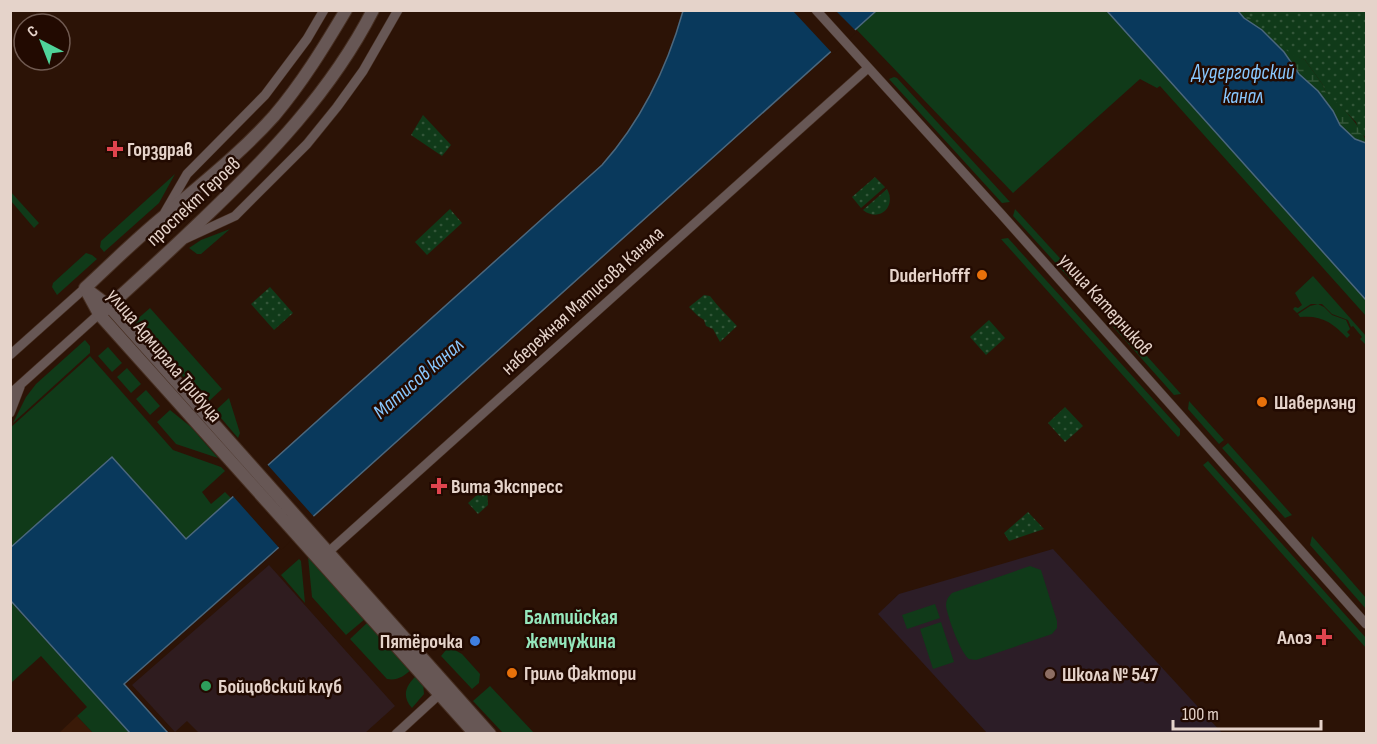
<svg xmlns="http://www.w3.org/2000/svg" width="1377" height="744" viewBox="0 0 1377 744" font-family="'Sofia Sans Condensed',sans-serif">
<defs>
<pattern id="wetland-marsh" width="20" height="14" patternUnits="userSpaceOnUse" patternTransform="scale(1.5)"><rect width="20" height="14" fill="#103a19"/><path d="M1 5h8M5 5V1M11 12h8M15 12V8" fill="none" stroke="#335639"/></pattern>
<pattern id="park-dots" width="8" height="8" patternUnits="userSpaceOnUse" patternTransform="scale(1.5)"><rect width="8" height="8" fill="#103a19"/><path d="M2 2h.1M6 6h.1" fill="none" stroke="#335639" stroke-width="1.8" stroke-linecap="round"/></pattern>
</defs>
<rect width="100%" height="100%" fill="#2c1306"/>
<!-- commercial -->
<path fill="#2f1c1f" d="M269,565l126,141 -30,27h-166l-12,-12 -12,11 -43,-47z"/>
<!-- built -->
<path fill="#3a1a08" d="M77,716l16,17 -35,1z"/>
<!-- education -->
<path fill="#2c1d27" d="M1053,549l169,184h-235l-109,-119 21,-20z"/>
<!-- grass -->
<path fill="#103a19" d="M876,11h231l259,289v16l-206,-230 -3,2 -17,-9 -127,114 -157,-164z
M894,77l3,1 113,124 -8,1 -113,-124z
M175,174l-16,29 -55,49 -4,-5 1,-6z
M10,191l29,32 -5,5 -23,-27z
M1015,209l63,69 -7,2 -58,-64z
M230,229l-29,25h-4l-8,-6 12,-8z
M1008,238l172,191v6l-2,2 -177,-198z
M86,253l6,2 5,4 -40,36 -5,-8 1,-4z
M1313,276l53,60v9l-6,-6 2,-2 -9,-11 -2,1 -3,-7 -16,-6 -10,-10h-11l-14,9 -4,-4 2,-2 3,1 4,-3 -7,-12z
M1318,304l6,3 8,8 14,5 4,9 -3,3 3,3 -3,3c-14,-15 -25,-23 -47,-21l-2,-3 12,-8z
M150,308l72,81 -15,14 -73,-81z
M1111,316l70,78 -7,1 -65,-73z
M85,340l5,6v7l-77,70 13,-26 10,-13z
M108,347l14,16 -10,9 -14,-16z
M90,356l83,94 48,17 4,4 -23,21 9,12 14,-12 7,7 -46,41 -74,-83 -101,91 -1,-120z
M127,368l14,16 -10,9 -14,-16z
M146,390l14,16 -10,9 -14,-16z
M229,398l11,35 -2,5 -23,-27z
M1189,401l35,39 -5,4 -31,-35z
M170,410l21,17 27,31 -42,-14 -19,-22z
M1228,443l64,72 -7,3 -63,-70z
M1208,461l158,177v10l-163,-183z
M1312,536l54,62v11l-56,-64z
M308,557l57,62 -19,16 -34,-38z
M299,559l2,2 4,42 -24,-28z
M1030,566l11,4 16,51v7l-5,6 -76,26 -7,-1c-9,-7 -21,-41 -23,-53 0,-6 2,-9 6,-13z
M10,601l120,132h-37l-16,-17 10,-9 -46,-51 -30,27z
M935,604l5,14 -33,11 -5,-14z
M368,622l43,48c-7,6 -14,11 -24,9l-37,-40z
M941,622l13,40 -21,7 -13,-40z
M453,649l9,5 18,20 -1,9 -7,6 -31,-33 5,-6z
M417,675l6,8 1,11 -12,14c-11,-12 -6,-23 5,-33z
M490,686l44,47h-31l-30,-32z"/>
<!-- wetland -->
<path fill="url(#wetland-marsh)" d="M1238,11h5l32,30 18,13 12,6 18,25 2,6c11,9 41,40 41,52l-11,-4 -15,-14 -7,-14 -11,-15 -23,-22 -15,-22 -22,-22 -18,-12z"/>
<!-- park -->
<path fill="url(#park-dots)" d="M1243,11h123v126l-6,-4 -4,-11 -31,-31 -2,-6 -18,-25 -12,-5 -18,-13z
M423,115l28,30 -9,11 -31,-21z
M875,177l10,10 -24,21 -9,-11z
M887,189c10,18 -8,34 -24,21z
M450,209l12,14 -35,32 -12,-13z
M270,287l23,26 -19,17 -23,-26z
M704,295l6,1c8,11 18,20 27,30l-17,16 -7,-13 -7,-3 -2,-6 -6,-4 -9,-9z
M989,320l16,18 -19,17 -16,-18z
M1065,407l18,19 -18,16 -17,-19z
M487,486l1,19 -10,9 -10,-11z
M1028,512l16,17 -35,12 -5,-8z"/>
<!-- water -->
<path fill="#09395c" stroke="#4b677d" stroke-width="1.5" d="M683,11h193l-598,537 -154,136 44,49h-38l-119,-132 -1,-53 102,-91 74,82 416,-374c40,-45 65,-97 81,-154z
M1107,11h131l6,7 18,12 22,22 15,22 19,17 15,20 7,14 15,14 11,4v157z"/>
<!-- pier -->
<path fill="#2c1306" d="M793,11h43l21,21 -24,22z
M266,463l49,55 -34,32 -49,-55z"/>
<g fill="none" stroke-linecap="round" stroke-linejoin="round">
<defs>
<path id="minor" d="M816,10l186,205 364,409
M165,212l22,-38 78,-79 42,-56 17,-29
M185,239l50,-23 72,-72 30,-37 26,-36 35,-61
M10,355l75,-67
M10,394l89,-80
M10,413l10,-26
M325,555l543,-487
M396,734l48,-44"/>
<path id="tertiary" d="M85,288l24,18 381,428
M85,288c26,-24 51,-49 78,-71 38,-33 77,-63 111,-101 28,-33 50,-69 72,-106
M87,292l12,22 376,420
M105,310c33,-30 66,-60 98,-91 65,-62 128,-127 170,-209"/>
</defs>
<!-- minor casing -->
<use href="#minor" stroke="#462e21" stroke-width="10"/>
<!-- tertiary casing -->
<use href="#tertiary" stroke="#462e21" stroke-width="14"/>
<!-- minor -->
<use href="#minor" stroke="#675755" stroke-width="9"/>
<!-- tertiary -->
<use href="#tertiary" stroke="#675755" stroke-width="12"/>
</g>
<!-- markers -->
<g fill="#e0444e" stroke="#220a01" stroke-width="2">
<path d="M112 140h6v6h6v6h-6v6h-6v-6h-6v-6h6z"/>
<path d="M436 477h6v6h6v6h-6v6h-6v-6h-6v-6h6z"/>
<path d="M1321 628h6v6h6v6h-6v6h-6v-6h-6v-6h6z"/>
</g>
<g fill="#e8710a" stroke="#220a01" stroke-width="2">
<circle cx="982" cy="275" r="6"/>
<circle cx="1262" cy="402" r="6"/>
<circle cx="512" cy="673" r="6"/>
</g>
<circle fill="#3f7fe0" stroke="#220a01" stroke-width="2" cx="475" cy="641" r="6"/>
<circle fill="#8d6e63" stroke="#220a01" stroke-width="2" cx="1050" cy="674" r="6"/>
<circle fill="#2e9e5b" stroke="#220a01" stroke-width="2" cx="206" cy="686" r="6"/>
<g text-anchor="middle" stroke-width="5" stroke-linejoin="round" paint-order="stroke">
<!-- poi labels -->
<g font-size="20" font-weight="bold" fill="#e5d3ca" stroke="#220a01" text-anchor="start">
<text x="127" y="156">Горздрав</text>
<text x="970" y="282" text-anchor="end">DuderHofff</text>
<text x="1274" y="409">Шаверлэнд</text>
<text x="451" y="493">Вита Экспресс</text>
<text x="1312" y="644" text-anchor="end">Алоэ</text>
<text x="463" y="648" text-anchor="end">Пятёрочка</text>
<text x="524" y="680">Гриль Фактори</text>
<text x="1062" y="681">Школа № 547</text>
<text x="218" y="693">Бойцовский клуб</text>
</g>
<!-- street labels -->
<g font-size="20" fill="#e5d3ca" stroke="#220a01">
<text transform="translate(193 201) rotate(-43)" y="7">проспект Героев</text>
<text transform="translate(582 300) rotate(-42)" y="7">набережная Матисова Канала</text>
<text transform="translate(1106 304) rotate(48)" y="7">улица Катерников</text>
<text transform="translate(165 355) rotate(50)" y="7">улица Адмирала Трибуца</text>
</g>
<!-- water labels -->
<g font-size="21" font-style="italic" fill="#88c7fe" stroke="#220a01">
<text x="1243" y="79">Дудергофский<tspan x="1243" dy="24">канал</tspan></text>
<text transform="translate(418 378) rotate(-41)" y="7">Матисов канал</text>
</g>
<!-- neighbourhood labels -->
<g font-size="21" font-weight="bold" fill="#95e7bc" stroke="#220a01">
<text x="571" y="624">Балтийская<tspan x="571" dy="24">жемчужина</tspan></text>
</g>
</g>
<!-- border -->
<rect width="1377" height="744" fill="none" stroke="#e5d3ca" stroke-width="24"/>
<!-- north arrow -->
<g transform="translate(42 42) rotate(318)"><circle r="28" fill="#220a01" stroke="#705a51" stroke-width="1.5"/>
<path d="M0-4.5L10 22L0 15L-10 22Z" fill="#4fd399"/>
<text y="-9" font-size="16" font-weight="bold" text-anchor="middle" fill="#e5d3ca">С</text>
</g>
<!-- scale -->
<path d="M1173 720v9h148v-9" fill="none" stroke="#e5d3ca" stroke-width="3"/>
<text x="1182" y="720" font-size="18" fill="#e5d3ca" stroke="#220a01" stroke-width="4.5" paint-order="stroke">100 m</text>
</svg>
